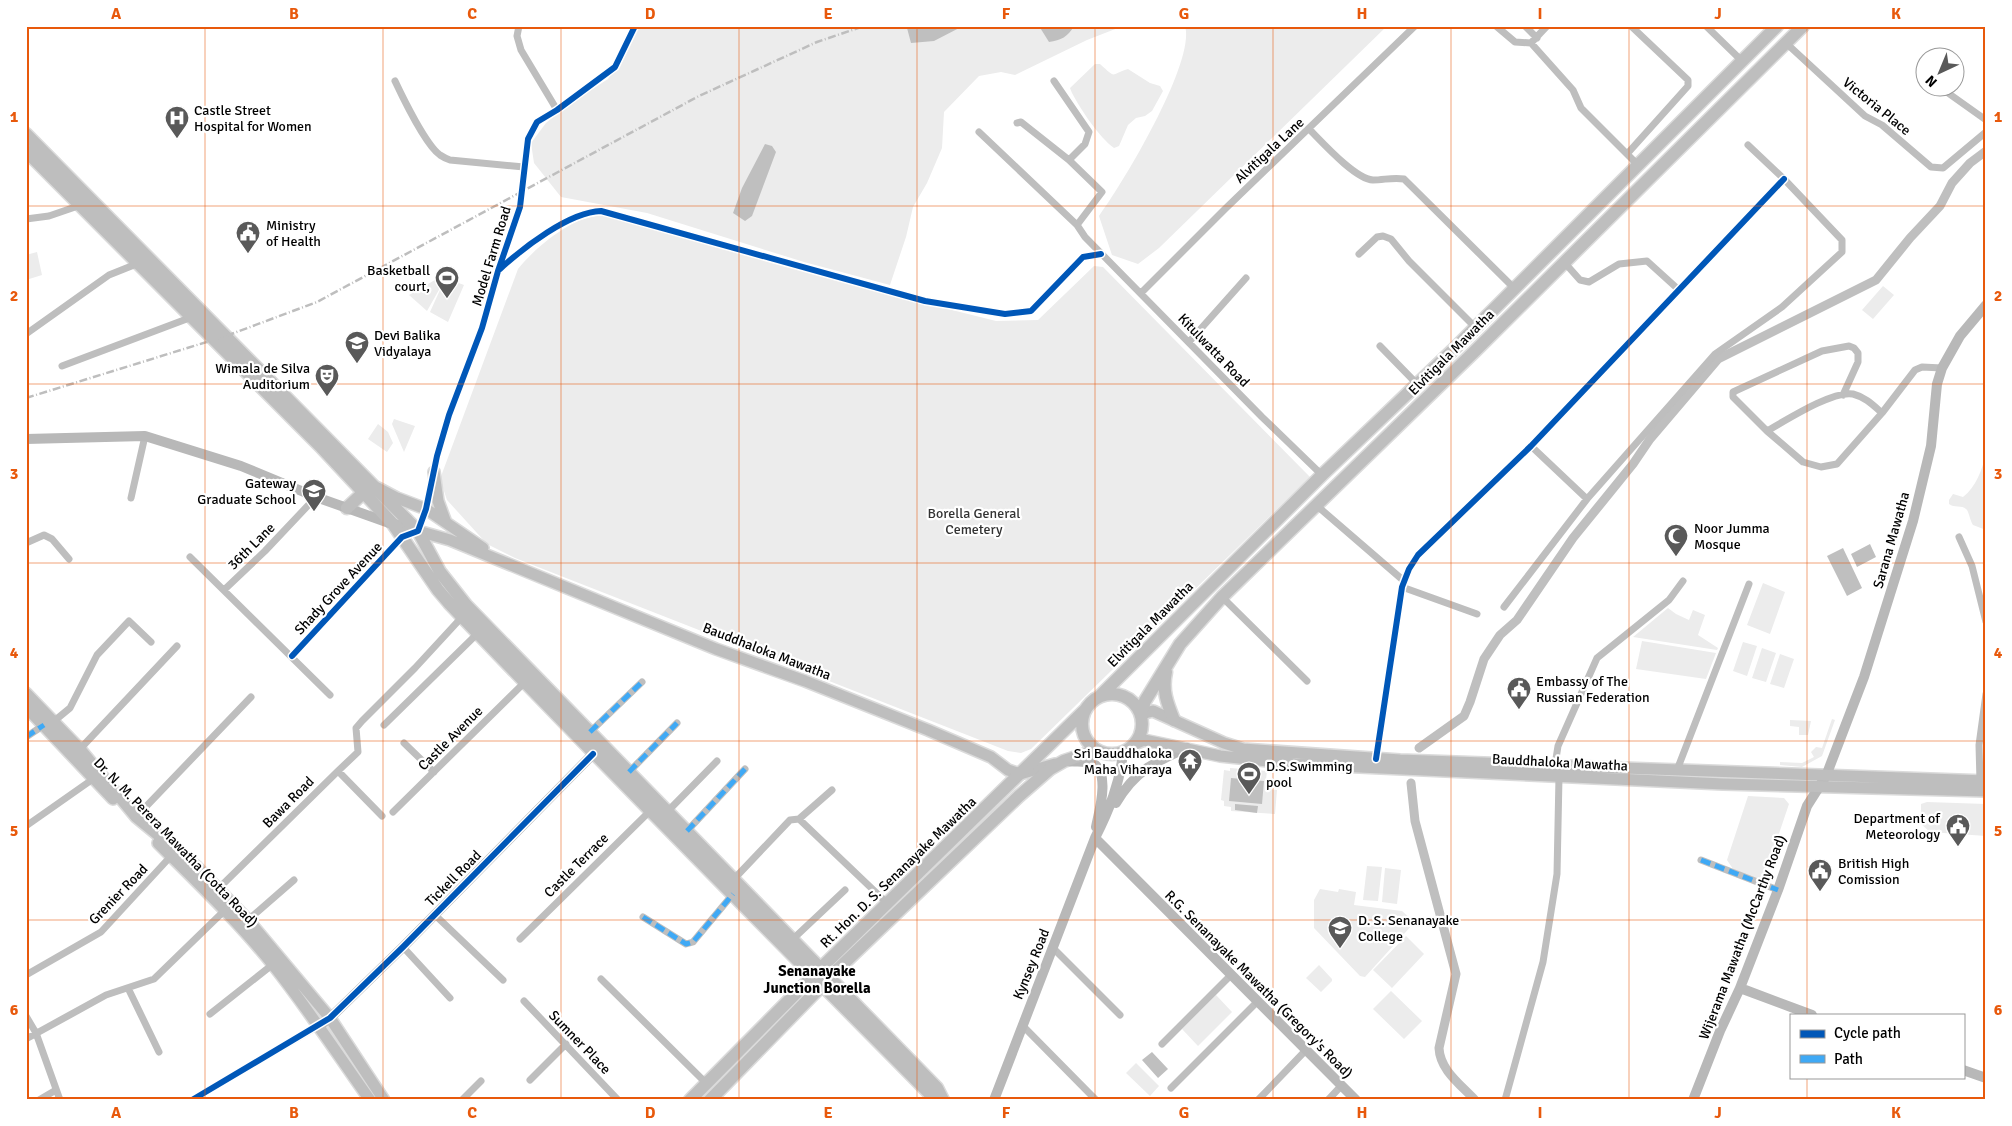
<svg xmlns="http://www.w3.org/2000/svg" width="2012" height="1126" viewBox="0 0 2012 1126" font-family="Signika,sans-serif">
<rect width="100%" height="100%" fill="#fff"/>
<!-- green -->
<path fill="#ececec" d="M635,26h488l-36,14 -72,35 -14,-3 -22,4 -35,36 -2,36 -15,35 -14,24 -7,30 -16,48 -86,-23 -157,-49 -86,-16 -27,-34 -3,-20 15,-20 19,-16 43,-28z
M1185,26h202l-228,222 -21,16 -26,-9 -13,-39c23,-31 97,-154 86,-190z
M1095,64h5c17,15 9,11 28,5l22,14 10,3 3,5 -11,20 -7,5 -9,2 -8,7 -9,21 -5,2c-15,-11 -33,-38 -42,-55l-2,-5z
M619,215l317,91 60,15 42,-1 56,-54 9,1 207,210 -279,272 -10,4 -13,-2 -493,-193 -28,-14 -40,-44 -7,-21 78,-210c14,-18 47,-46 70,-51 10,-3 21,-3 31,-3z
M37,252l5,23 -16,5v-25z
M447,273l-2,5 19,7 -16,37 -18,-10 14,-31 -17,30 -18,-16z
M1883,286l11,9 -21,24 -11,-9z
M394,419l21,7 -11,26 -12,-28z
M378,424l10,8 5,11 -6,9 -19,-13z
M1986,454v76l-13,-5c-3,-4 -4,-14 -7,-16 -4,-4 -12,-1 -17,-5v-4l4,-6 10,3c13,-10 19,-27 23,-43z
M1763,583l22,9 -15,42 -23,-9z
M1668,608l8,6 13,6 4,-10 12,5 -7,20 20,13 -1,2 -84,-13z
M1642,641l74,12 -10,26 -70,-10z
M1743,642l14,4 -10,30 -14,-5z
M1762,648l14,5 -10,29 -14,-4z
M1780,654l14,5 -10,29 -14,-4z
M1832,719l3,1 -13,36 -20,11 -22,-2v-3l22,1 12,-6 -3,-5 5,-5 6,1z
M1790,720l21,1 -3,14h-9v-8l-9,-1z
M1230,768l37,3 -2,18 12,1 -2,24 -44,-3v-4l-7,-1v-5l-3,-1 3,-30 6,1z
M1748,796l36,2 5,6 -26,77 -30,-12 -6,-9z
M1927,802l59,2v32l-56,-4 -9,-8v-20z
M1367,866l15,1 -4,34 -15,-1z
M1385,868l16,2 -4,34 -15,-2z
M1320,889l18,3 1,-3 17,3 -2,13 48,6 10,9 1,4 -48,53 -5,-1 -46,-48v-28z
M1406,936l18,18 -32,34 -19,-18z
M1319,965l13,14v2l-11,11 -15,-14z
M1391,991l31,30 -18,18 -31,-30z
M1216,995l16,17 -34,34 -16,-17z
M1136,1063l23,23 -9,10 -24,-23z"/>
<!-- water -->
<path fill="#bfbfbf" d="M910,26h53l-29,15 -23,2 -4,-15z
M1039,26h35c-6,11 -13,14 -25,16z
M765,144l7,2 4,6 -24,64 -7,5 -12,-8 9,-25z
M1870,544l6,13 -19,10 -6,-13z
M1843,548l19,40 -15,8 -20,-40z
M1231,778l33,3 -2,23 -33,-3z
M1235,804l23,2 -1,7 -22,-3z
M1152,1052l16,17 -10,9 -16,-18z"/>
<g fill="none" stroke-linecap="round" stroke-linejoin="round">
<!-- canal -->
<path stroke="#bfbfbf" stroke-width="9" d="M1419,748l45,-32 6,-14 14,-43 16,-24 17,-15 56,-82 60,-74 17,-25 68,-80 158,-79 34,-42 30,-32 12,-23 18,-20 16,-12
M1411,783l4,38 41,153 -17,74c1,22 21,36 36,52"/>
<defs>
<path id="primary" d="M434,472l4,29 7,19
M378,488l19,10 29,11 57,39
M393,524l57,16 266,109 89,32 123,49 63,27 17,13 12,4 35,-10
M26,693l54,56 56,68 61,50 51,53 82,98 54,82
M26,707l87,92
M1141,714l12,-3 71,32 19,6 157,11 586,21
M1135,744l9,-4 76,16 75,8 428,20 263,7
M158,843c40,40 81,79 116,123 34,43 64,89 96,134"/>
<path id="highway" d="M26,134l392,397 22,41 26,33 471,483 6,12
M26,151l294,295 73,78 45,66 11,13c158,166 320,328 481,491l9,6
M347,508l16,-15
M1166,672c-4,18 1,31 8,48
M1082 724a30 30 0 1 1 60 0a30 30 0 1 1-60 0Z
M1100,696l222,-221 130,-124 325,-325
M1141,714l4,-13 35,-57 42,-47 252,-245 329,-326
M690,1100l131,-132 265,-259
M710,1100l129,-132 180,-172 31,-27 14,-8 33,-11"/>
</defs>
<!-- primary casing -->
<use href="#primary" stroke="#dbdbdb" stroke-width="14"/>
<!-- highway casing -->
<use href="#highway" stroke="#dbdbdb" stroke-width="15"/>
<!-- street -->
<path stroke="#bebebe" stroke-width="7" d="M519,26l-2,10 4,14 36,60
M1496,26l19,16 16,1 16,-17
M1525,26l12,12
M1706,26l36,35
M1531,43l42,47 8,18 57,57
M1786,43l79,73 17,9 49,42 12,1 43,-36
M395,81c8,17 31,64 45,74 3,2 7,4 10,5l74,7
M1054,81l35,51 -4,12 -16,16
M1941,88l45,32
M1017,123l4,-1 48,38 33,32 -25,33
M1309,129c13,13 46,50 64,51 11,0 20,-3 31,-1l110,109
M979,132l98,93 8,12 177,180 60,58
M1627,154l61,-68v-6l-57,-54
M524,172l4,-33 9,-17 20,-12 58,-43 20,-41
M26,219l23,-3 32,-11
M1359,254l18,-17 6,-1 8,3 18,22 67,67
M1564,262l16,18 9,2 30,-18 28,-3 32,29
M498,271c24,-22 70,-59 103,-60l324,90 80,13 26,-3 52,-54 18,-3
M1141,293l85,-85 189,-182
M26,334l83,-59 30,-12
M1189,342l57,-64
M1380,346l38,39
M62,366l130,-49
M1843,395l15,-33v-9l-4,-5 -5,-2 -27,5 -89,41v5l34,34 36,31 18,5 16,-3 45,-51 33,-43 7,-3 20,1
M1767,431c18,-10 66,-41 86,-37 12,3 20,11 29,19
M1531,446l56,53
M131,498l14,-62
M1316,505l88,76
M1959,537l13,29 14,56
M26,543l18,-8 8,4 17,20
M190,557l140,138
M1402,587l75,27
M224,590l41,-39 51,-54
M1222,597l85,84
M1504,607l83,-108 128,-145 67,-47 60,-55v-12l-58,-61 -36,-34
M292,656l110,-119 16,-6 8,-22 11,-53 12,-41 33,-87 16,-57 22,-64
M53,722l17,-14 27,-53 32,-34 22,21
M384,725l94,-92
M590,732l52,-50
M26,737l18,-12
M404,743l30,29
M80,749l97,-103
M1376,759l26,-172 7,-18 9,-14 113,-109 253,-267
M1555,765l3,-19 39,-88 72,-58 14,-19
M1677,770l72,-186
M338,771l20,-19 -2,-24 6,-7 53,-53 47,-51
M629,772l48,-49
M1980,781l-1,-36 7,-51
M668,811l49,-50
M393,812l132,-130
M136,817l115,-120
M799,819l33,-29
M26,826l67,-47
M687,831l58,-62
M1701,860l77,30
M734,879l56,-59 9,-1 88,84
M216,891l122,-120 44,45
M434,914l69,66
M643,917l43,27 7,-2 40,-48
M248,920l46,-40
M520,939l131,-129
M793,939l52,-49
M403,947l47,51
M1052,947l68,68
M26,975l75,-43 70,-76
M601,979l105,104
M128,988l31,64
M524,1001l94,99
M210,1014l62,-49
M26,1016l10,17 24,67
M1022,1025l74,75
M26,1039l80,-44 48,-16 70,-68
M1162,1044l69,-69
M530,1080l36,-36
M1171,1088l87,-87
M39,1100l17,-10
M192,1100l126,-74
M462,1100l19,-19
M1258,1100l49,-51
M1328,1100l14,-15
M1505,1100l38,-138 14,-88 2,-97"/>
<!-- secondary -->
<path stroke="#b8b8b8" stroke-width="10" d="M26,439l119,-3 96,30 75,31 76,27
M1068,761c7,1 17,0 24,2 19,8 7,49 4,64
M1116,803c19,-32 38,-41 71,-55
M1095,838l261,262
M1740,988l72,27
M318,1026l12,-8 73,-71 190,-193
M1963,1070l23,8
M994,1100l101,-262c14,-28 25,-54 28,-86
M1693,1100l27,-69 20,-43 38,-98 29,-84 19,-30 38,-99 49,-156 18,-75 6,-62 5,-16 18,-32 26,-31"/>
<!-- primary -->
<use href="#primary" stroke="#bebebe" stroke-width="11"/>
<!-- highway -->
<use href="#highway" stroke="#bebebe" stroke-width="12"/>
<!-- rail -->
<path stroke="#bebebe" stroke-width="2.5" stroke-dasharray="8 2.5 1 2.5" stroke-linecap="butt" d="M26,398l200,-62 91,-34 382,-206 118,-54 47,-16"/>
<!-- street-bridge -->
<path stroke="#bebebe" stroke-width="7" d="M520,207l4,-35"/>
<!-- quiet -->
<path stroke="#3fa9f5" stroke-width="5" stroke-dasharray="10 5" stroke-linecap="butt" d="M590,732l52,-50
M26,737l18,-12
M629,772l48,-49
M687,831l58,-62
M1701,860l77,30
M643,917l43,27 7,-2 40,-48"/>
<defs>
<path id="cycleway" d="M500,269c23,-21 69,-57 101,-58l324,90 80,13 26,-3 52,-54 18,-3
M292,656l110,-119 16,-6 8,-22 11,-53 12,-41 33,-87 16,-57 22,-64 8,-68 9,-17 20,-12 58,-43 20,-41
M1376,759l26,-172 7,-18 9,-14 113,-109 253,-267
M192,1100l138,-82 73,-71 190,-193"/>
</defs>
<!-- cycleway casing -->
<use href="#cycleway" stroke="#fff" stroke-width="9"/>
<!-- cycleway -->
<use href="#cycleway" stroke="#0057b8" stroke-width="6"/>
</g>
<!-- grid -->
<path fill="none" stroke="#e8590c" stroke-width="1" stroke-opacity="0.55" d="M205,26v1074M383,26v1074M561,26v1074M739,26v1074M917,26v1074M1095,26v1074M1273,26v1074M1451,26v1074M1629,26v1074M1807,26v989M26,206h1960M26,384h1960M26,563h1960M26,741h1960M26,920h1960M1807,1077v23"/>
<!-- icons -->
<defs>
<symbol id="hospital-pin" viewBox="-11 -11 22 30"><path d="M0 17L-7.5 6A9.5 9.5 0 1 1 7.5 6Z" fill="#595959" stroke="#fff"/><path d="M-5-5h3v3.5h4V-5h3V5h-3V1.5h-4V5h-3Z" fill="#fff"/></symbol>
<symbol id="civic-pin" viewBox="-11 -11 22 30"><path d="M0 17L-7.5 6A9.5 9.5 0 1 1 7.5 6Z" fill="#595959" stroke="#fff"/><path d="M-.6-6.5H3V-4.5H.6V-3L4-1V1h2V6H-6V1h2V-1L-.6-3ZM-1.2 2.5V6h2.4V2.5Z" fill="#fff"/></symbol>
<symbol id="stadium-pin" viewBox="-11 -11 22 30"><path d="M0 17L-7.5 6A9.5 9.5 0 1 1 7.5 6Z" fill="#595959" stroke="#fff"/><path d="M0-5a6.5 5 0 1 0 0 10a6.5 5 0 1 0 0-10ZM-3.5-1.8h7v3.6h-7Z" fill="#fff"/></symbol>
<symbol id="school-pin" viewBox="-11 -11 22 30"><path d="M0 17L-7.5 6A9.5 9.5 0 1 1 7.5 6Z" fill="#595959" stroke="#fff"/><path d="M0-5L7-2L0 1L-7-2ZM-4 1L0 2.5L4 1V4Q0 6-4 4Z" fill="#fff"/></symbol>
<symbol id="theatre-pin" viewBox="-11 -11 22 30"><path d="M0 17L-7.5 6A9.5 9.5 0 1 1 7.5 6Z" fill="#595959" stroke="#fff"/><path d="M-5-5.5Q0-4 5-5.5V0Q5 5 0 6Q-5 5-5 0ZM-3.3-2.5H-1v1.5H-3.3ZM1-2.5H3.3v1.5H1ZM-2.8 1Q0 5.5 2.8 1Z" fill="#fff"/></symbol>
<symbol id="university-pin" viewBox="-11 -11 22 30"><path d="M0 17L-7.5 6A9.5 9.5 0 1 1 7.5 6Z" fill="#595959" stroke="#fff"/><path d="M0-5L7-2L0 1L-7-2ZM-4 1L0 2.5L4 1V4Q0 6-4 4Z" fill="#fff"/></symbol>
<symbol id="mosque-pin" viewBox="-11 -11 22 30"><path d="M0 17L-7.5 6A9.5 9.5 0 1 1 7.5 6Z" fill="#595959" stroke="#fff"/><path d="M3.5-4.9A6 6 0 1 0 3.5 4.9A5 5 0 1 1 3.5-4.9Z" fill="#fff"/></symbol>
<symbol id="temple-pin" viewBox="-11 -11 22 30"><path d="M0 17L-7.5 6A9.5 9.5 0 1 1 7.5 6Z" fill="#595959" stroke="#fff"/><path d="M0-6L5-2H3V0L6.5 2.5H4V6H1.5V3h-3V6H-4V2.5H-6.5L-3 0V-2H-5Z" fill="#fff"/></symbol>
</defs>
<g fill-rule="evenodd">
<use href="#hospital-pin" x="163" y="104" width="28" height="38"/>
<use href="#civic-pin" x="234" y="219" width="28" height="38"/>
<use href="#stadium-pin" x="433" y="264" width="28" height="38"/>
<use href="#school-pin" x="343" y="329" width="28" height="38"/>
<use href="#theatre-pin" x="313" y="362" width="28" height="38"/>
<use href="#university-pin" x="300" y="477" width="28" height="38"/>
<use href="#mosque-pin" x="1662" y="522" width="28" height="38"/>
<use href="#civic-pin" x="1505" y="675" width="28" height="38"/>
<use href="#temple-pin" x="1176" y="747" width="28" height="38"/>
<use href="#stadium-pin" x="1235" y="760" width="28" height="38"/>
<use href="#civic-pin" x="1944" y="812" width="28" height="38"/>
<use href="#civic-pin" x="1806" y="857" width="28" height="38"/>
<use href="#school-pin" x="1326" y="914" width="28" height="38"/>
</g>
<g text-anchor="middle" stroke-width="4.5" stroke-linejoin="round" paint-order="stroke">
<!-- street labels -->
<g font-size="14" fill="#000" stroke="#fff">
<text transform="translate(1877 106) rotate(39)" y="5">Victoria Place</text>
<text transform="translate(1269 150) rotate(-43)" y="5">Alvitigala Lane</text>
<text transform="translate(491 256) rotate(-73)" y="5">Model Farm Road</text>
<text transform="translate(1214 350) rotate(46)" y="5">Kitulwatta Road</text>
<text transform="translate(1451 352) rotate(-45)" y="5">Elvitigala Mawatha</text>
<text transform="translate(1891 540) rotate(-74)" y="5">Sarana Mawatha</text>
<text transform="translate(251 546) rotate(-45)" y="5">36th Lane</text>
<text transform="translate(338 588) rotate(-47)" y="5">Shady Grove Avenue</text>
<text transform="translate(1150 624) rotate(-45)" y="5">Elvitigala Mawatha</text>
<text transform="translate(767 651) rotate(21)" y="5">Bauddhaloka Mawatha</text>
<text transform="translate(450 738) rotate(-45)" y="5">Castle Avenue</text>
<text transform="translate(1560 762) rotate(3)" y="5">Bauddhaloka Mawatha</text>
<text transform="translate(288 802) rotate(-45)" y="5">Bawa Road</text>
<text transform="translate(176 842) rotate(46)" y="5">Dr. N. M. Perera Mawatha (Cotta Road)</text>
<text transform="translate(576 865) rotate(-45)" y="5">Castle Terrace</text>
<text transform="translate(898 872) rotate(-44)" y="5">Rt. Hon. D. S. Senanayake Mawatha</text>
<text transform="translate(453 878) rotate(-45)" y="5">Tickell Road</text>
<text transform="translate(118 894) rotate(-46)" y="5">Grenier Road</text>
<text transform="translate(1742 937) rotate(-69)" y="5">Wijerama Mawatha (McCarthy Road)</text>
<text transform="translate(1031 964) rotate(-68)" y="5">Kynsey Road</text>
<text transform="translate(1259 984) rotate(45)" y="5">R.G. Senanayake Mawatha (Gregory's Road)</text>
<text transform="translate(580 1042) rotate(46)" y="5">Sumner Place</text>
</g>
<!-- poi labels -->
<g font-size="14" fill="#000" stroke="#fff" text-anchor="start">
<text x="194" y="115">Castle Street<tspan x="194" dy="16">Hospital for Women</tspan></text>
<text x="266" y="230">Ministry<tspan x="266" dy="16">of Health</tspan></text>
<text x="430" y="275" text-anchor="end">Basketball<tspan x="430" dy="16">court,</tspan></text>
<text x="374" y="340">Devi Balika<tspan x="374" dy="16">Vidyalaya</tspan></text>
<text x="310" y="373" text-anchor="end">Wimala de Silva<tspan x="310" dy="16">Auditorium</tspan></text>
<text x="296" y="488" text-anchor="end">Gateway<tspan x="296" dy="16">Graduate School</tspan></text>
<text x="1694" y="533">Noor Jumma<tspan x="1694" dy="16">Mosque</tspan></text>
<text x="1536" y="686">Embassy of The<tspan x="1536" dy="16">Russian Federation</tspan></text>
<text x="1172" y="758" text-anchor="end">Sri Bauddhaloka<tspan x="1172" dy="16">Maha Viharaya</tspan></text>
<text x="1266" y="771">D.S.Swimming<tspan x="1266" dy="16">pool</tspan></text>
<text x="1940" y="823" text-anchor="end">Department of<tspan x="1940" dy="16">Meteorology</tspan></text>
<text x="1838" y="868">British High<tspan x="1838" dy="16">Comission</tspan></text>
<text x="1358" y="925">D. S. Senanayake<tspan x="1358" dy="16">College</tspan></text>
</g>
<!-- park labels -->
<g font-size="14" fill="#333" stroke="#fff">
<text x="974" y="518">Borella General<tspan x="974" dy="16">Cemetery</tspan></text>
</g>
<!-- neighbourhood labels -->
<g font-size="15" font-weight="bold" fill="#000" stroke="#fff">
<text x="817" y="976">Senanayake<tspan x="817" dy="17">Junction Borella</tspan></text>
</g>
</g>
<!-- border -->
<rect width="2012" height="1126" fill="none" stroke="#ffffff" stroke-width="55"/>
<!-- legend -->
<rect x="1790" y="1014" width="175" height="65" fill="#ffffff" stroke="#999999"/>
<rect x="1800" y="1030" width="25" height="8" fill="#0057b8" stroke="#999999"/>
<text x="1834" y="1038" font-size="15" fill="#000000">Cycle path</text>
<rect x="1800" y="1055" width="25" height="8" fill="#3fa9f5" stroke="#999999"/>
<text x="1834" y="1064" font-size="15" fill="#000000">Path</text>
<!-- north arrow -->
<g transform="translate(1940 72) rotate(224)"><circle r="24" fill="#ffffff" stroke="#999999"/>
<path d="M0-4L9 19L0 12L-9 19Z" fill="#595959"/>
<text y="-8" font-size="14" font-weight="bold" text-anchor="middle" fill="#000000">N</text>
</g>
<rect x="28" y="28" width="1956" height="1070" fill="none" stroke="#e8590c" stroke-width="2"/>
<g font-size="16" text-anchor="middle" font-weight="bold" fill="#e8590c">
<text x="116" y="19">A</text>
<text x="294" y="19">B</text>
<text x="472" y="19">C</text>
<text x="650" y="19">D</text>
<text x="828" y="19">E</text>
<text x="1006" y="19">F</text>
<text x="1184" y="19">G</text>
<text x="1362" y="19">H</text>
<text x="1540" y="19">I</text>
<text x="1718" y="19">J</text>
<text x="1896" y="19">K</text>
<text x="14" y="122">1</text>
<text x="1998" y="122">1</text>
<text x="14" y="301">2</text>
<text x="1998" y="301">2</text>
<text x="14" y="479">3</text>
<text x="1998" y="479">3</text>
<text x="14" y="658">4</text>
<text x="1998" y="658">4</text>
<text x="14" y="836">5</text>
<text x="1998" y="836">5</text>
<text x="14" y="1015">6</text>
<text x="1998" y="1015">6</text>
<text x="116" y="1118">A</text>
<text x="294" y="1118">B</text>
<text x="472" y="1118">C</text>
<text x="650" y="1118">D</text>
<text x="828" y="1118">E</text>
<text x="1006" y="1118">F</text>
<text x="1184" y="1118">G</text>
<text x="1362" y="1118">H</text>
<text x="1540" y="1118">I</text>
<text x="1718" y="1118">J</text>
<text x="1896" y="1118">K</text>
</g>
</svg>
